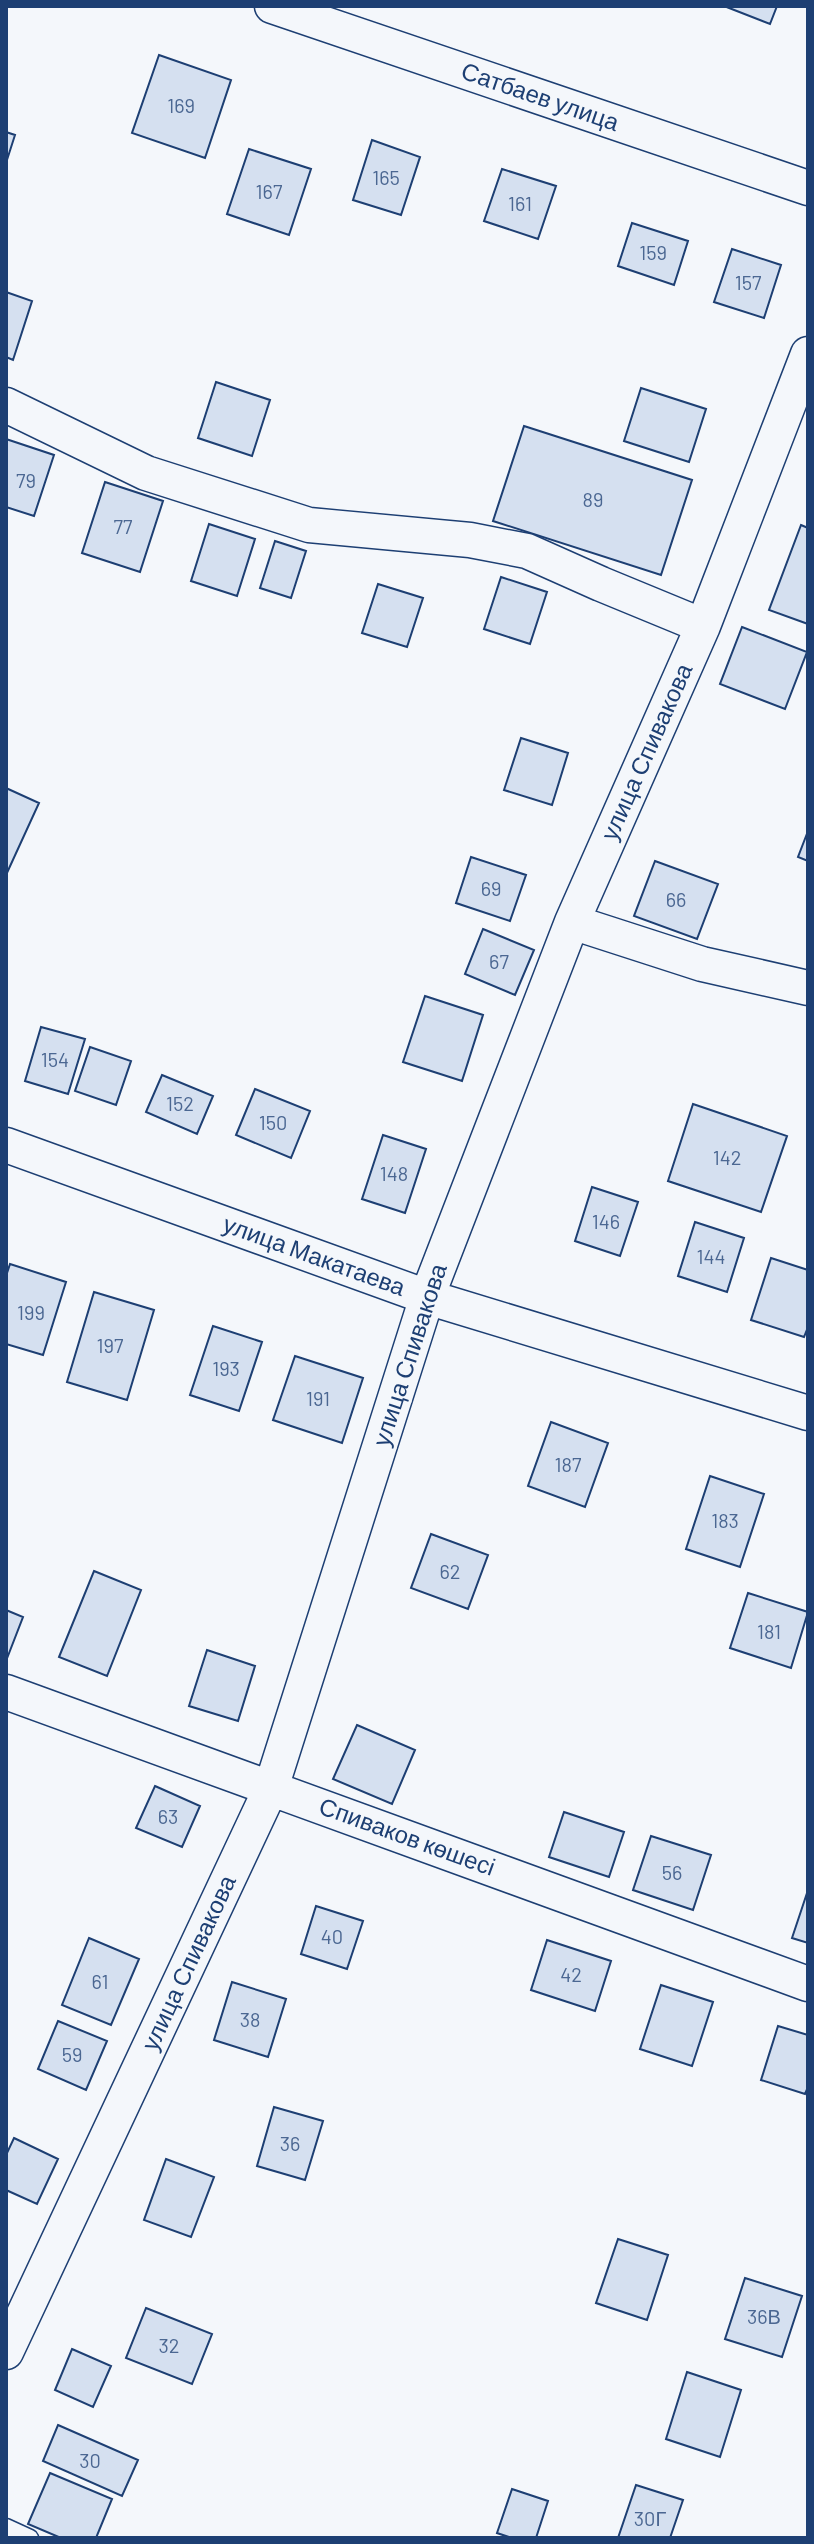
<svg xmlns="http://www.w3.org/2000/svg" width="814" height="2544" viewBox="0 0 814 2544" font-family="Barlow,sans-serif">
<rect width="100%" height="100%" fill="#f4f7fb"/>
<!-- building -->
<path fill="#d5e0f0" stroke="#1d3f73" stroke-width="2" d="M724,6h53l-7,18z
M159,55l72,25 -26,78 -73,-25z
M6,132l9,3 -9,28z
M372,140l48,17 -19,58 -48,-15z
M249,149l62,20 -22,66 -62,-21z
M502,169l54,17 -18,53 -54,-18z
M632,223l56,18 -14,44 -56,-19z
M732,249l49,16 -17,53 -50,-16z
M6,292l26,9 -19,59 -7,-3z
M216,382l54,18 -18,56 -54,-18z
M641,388l65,21 -17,53 -65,-21z
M524,426l168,54 -31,95 -168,-54z
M6,439l48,16 -20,61 -28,-9z
M105,482l58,19 -23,71 -58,-19z
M209,524l46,15 -18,57 -46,-15z
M801,525l7,3v96l-39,-14z
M275,541l31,10 -15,47 -31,-10z
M501,577l46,15 -17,52 -46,-15z
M378,584l45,14 -16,49 -45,-14z
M742,627l65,25 -22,57 -65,-25z
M521,738l47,15 -16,52 -48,-15z
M6,788l33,15 -33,72z
M808,831v30l-10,-4z
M471,857l55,18 -16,46 -54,-18z
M655,861l63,23 -21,55 -63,-23z
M483,929l51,21 -19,45 -50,-21z
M425,996l58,19 -21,66 -59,-19z
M41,1027l44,12 -17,55 -43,-13z
M90,1047l41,14 -15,44 -41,-14z
M162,1075l51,21 -16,38 -51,-22z
M255,1089l55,22 -19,47 -55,-23z
M693,1104l94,32 -26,76 -93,-31z
M383,1135l43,14 -21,64 -43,-14z
M592,1187l46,15 -18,54 -45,-15z
M695,1222l49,16 -17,54 -49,-16z
M771,1258l37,12v57l-4,10 -53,-17z
M10,1264l56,18 -23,73 -37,-11v-68z
M94,1292l60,18 -27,90 -60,-18z
M213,1326l49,16 -23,69 -49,-16z
M295,1356l68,22 -21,65 -69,-23z
M551,1422l57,21 -23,64 -57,-21z
M710,1476l54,18 -24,73 -54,-18z
M431,1534l57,21 -20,54 -57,-21z
M94,1571l47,19 -34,86 -48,-19z
M748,1593l60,19 -17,56 -61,-20z
M6,1610l17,7 -17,44z
M207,1650l48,16 -17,55 -49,-15z
M357,1725l58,25 -23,54 -59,-25z
M155,1786l45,20 -18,41 -46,-19z
M564,1812l60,20 -15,45 -60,-20z
M651,1836l60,19 -18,55 -60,-20z
M808,1890v53l-16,-5z
M316,1906l47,15 -16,48 -46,-15z
M89,1938l50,21 -28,66 -49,-20z
M547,1940l64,21 -16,50 -64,-21z
M232,1982l54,17 -18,58 -54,-17z
M661,1985l52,17 -21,64 -52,-17z
M58,2021l49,20 -21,49 -48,-21z
M778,2026l30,9v52l-3,7 -44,-14z
M274,2107l49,14 -18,59 -48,-14z
M14,2138l44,21 -21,45 -31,-14v-35z
M166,2159l48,18 -23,60 -47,-17z
M618,2239l50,16 -21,65 -51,-17z
M745,2278l57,18 -20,61 -57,-18z
M146,2308l66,26 -20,50 -66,-26z
M72,2349l39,17 -18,41 -38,-17z
M687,2372l54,18 -21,67 -54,-18z
M58,2425l80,35 -16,36 -79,-35z
M50,2473l62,26 -16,39h-35l-33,-14z
M636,2485l47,15 -13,38h-52z
M512,2489l36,12 -12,37h-24l-15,-5z"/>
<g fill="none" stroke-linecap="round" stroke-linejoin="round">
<defs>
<path id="lane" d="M6,2527l24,11"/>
<path id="street" d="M272,6l536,182
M6,405l140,68 163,52 161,15 57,11 74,33 102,42
M572,922l130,42 106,24
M6,1145l421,152 381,116
M6,1692l802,292
M6,2352l265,-564 156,-491 145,-375 131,-296 105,-272"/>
</defs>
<!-- lane casing -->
<use href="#lane" stroke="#1d3f73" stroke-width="19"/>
<!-- street casing -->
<use href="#street" stroke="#1d3f73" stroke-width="37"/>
<!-- lane -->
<use href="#lane" stroke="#f4f7fb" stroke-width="16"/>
<!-- street -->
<use href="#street" stroke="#f4f7fb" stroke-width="34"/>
</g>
<g text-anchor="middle" stroke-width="6" stroke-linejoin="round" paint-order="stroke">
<!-- number labels -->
<g font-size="20" fill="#4b6792">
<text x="181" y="113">169</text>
<text x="386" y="185">165</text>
<text x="269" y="199">167</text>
<text x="520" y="211">161</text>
<text x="653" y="260">159</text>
<text x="748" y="290">157</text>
<text x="26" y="488">79</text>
<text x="593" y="507">89</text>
<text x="123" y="534">77</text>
<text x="491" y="896">69</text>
<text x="676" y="907">66</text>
<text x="499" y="969">67</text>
<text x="55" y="1067">154</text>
<text x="180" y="1111">152</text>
<text x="273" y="1130">150</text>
<text x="727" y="1165">142</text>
<text x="394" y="1181">148</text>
<text x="606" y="1229">146</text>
<text x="711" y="1264">144</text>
<text x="31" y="1320">199</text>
<text x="110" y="1353">197</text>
<text x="226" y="1376">193</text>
<text x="318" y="1406">191</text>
<text x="568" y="1472">187</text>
<text x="725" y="1528">183</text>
<text x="450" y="1579">62</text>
<text x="769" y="1639">181</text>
<text x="168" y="1824">63</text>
<text x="672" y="1880">56</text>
<text x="332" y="1944">40</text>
<text x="571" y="1982">42</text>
<text x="100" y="1989">61</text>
<text x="250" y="2027">38</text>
<text x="72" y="2062">59</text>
<text x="290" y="2151">36</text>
<text x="764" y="2324">36В</text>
<text x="169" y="2353">32</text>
<text x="90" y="2468">30</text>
<text x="650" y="2526">30Г</text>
</g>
<!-- street labels -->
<g font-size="24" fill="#1d3f73" stroke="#f4f7fb">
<text transform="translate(540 97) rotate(19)" y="8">Сатбаев улица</text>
<text transform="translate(647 752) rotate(-66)" y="8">улица Спивакова</text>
<text transform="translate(314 1256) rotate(20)" y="8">улица Макатаева</text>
<text transform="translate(410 1355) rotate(-72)" y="8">улица Спивакова</text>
<text transform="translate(407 1837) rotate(20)" y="8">Спиваков көшесі</text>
<text transform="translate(189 1963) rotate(-65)" y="8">улица Спивакова</text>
</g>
</g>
<!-- border -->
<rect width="814" height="2544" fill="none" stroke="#1d3f73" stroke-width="16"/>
</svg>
